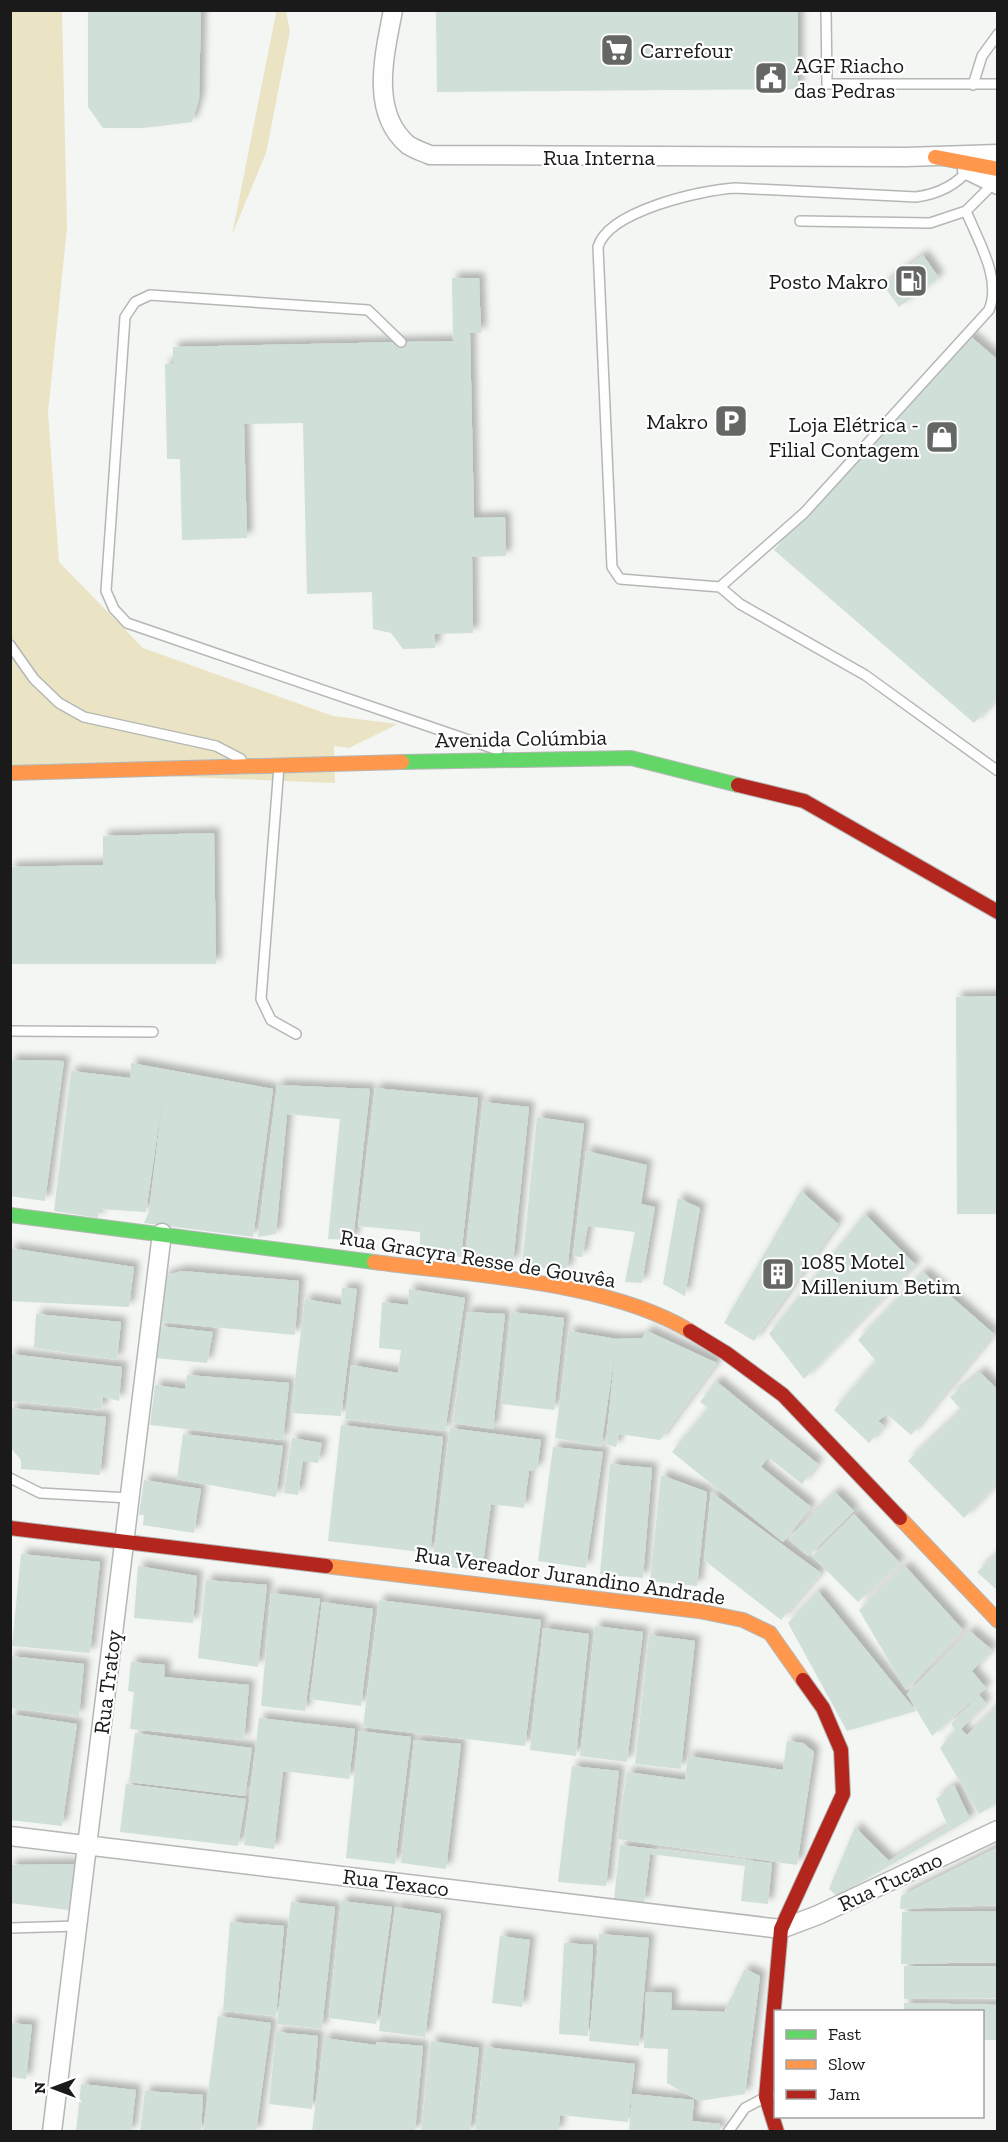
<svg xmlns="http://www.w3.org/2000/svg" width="1008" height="2142" viewBox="0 0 1008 2142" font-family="'Zilla Slab',serif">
<defs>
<filter id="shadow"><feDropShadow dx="5.5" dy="-5.5" stdDeviation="3" flood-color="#0004"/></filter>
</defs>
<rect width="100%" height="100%" fill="#f3f6f3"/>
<!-- green -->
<path fill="#eae3c4" d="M11,11h51l5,217 -19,184 11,150 84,86 190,68 65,8 -49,24 -15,-2 1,37 -324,-13z
M274,11h12l4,20 -24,122 -34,82 44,-222z"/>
<!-- building -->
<path fill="#d0dfd8" filter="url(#shadow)" d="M88,10h113l-2,89 -7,23 -49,6h-40l-15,-21z
M436,10h362v79l-361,3z
M923,255l16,23 -40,29 -16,-22z
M452,278h27l2,55h-11l4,185 31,-1 1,39 -34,1 1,76 -38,1v14l-32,1 -12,-16 -18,-4 -1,-37 -65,2 -4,-171 -59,1 3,114 -65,2 -2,-81h-13l-2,-95h8v-17l280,-6z
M969,335l29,25v337l-24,26 -200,-173z
M214,833l2,131h-206v-97l93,-2v-29z
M998,996v218h-41l-1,-217z
M10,1060l54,1 -19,140 -35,-5z
M131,1063l142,26 -20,148 -109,-14 5,-11 15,-124 -18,124 -47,-3 -1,9 -44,-7 17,-140 59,7z
M277,1085l93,4 -17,151 -25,-1 12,-120 -53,-5 -11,120 -18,3z
M375,1088l103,10 -17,159 -41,-4v-21l-62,-6z
M483,1102l46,5 -16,156 -48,-7z
M537,1117l47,7 -17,147 -45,-5z
M586,1151l61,14 -6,39 14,3 -13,76 -17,-1 10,-50 -47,-6 -6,31 -9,-1z
M801,1191l37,33 -84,117 -30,-18z
M678,1198l22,10 -15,88 -22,-12z
M865,1214l51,51 -112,114 -35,-45z
M10,1248l124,19 -5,40 -119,-6z
M182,1271l117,10 -4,54 -135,-13 4,-46z
M923,1272l71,62 -83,101 -24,-21 -9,7 6,5 -15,17 -35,-33 42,-49 -18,-21z
M342,1288l15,1 -16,127 -50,-3 14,-114 36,6z
M409,1289l56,9 -20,133 -100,-12 6,-54 47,8 3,-23 -22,-2 3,-46 26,3z
M467,1312l38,2 -12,115 -40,-6z
M511,1312l53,6 -10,92 -53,-6z
M36,1314l85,8 -4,38 -83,-12z
M159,1326l54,6 -6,31 -52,-5z
M569,1331l48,8 25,-1 5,-7 70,32 -57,77 -41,-6 -3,13 -10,-3 9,-91 -14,94 -46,-9z
M10,1354l112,13 -3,34 -16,-4 -1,13 -92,-9z
M980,1372l18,18v93l-34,35 -56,-57 53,-51 -11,-13z
M187,1375l102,8 -6,57 -133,-15 5,-40 30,4z
M716,1381l102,83 -16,20 -34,-27 -7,10 50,40 -28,35 -111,-90 36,-44 -8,-6z
M10,1408l96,9 -6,58 -79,-6v-9l-11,-13z
M341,1425l102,12 -13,116 -102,-12z
M450,1428l91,12 -4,29 -8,2 -5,37 -33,-4 -9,67 -50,-6z
M183,1434l100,12 -7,51 -99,-18z
M292,1438l30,5 -4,20 -15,-2 -5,34 -14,-2z
M553,1447l50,5 -17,116 -48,-7z
M610,1464l42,4 -9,110 -43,-4z
M661,1475l46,17 -10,94 -47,-5z
M144,1480l57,9 -7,44 -51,-8 1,-10h-5z
M711,1492l110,81 -40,47 -77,-60z
M835,1492l19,19 -46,45 -19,-18z
M854,1514l46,49 -42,39 -46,-46z
M998,1553v38l-21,-19z
M21,1554l79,8 -10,91 -78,-7z
M138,1566l59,10 -4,47 -59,-5z
M905,1566l58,64 -57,60 -47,-80z
M206,1580l61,5 -9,82 -60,-9z
M818,1591l98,120 -69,20 -59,-108z
M271,1593l49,6 -15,112 -44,-5z
M379,1600l162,20 -16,126 -162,-19z
M322,1602l51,7 -12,97 -51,-7z
M595,1626l48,6 -16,130 -47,-6z
M543,1628l46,6 -13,122 -46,-6z
M970,1631l22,19 -20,21 14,17 -54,48 -25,-42z
M649,1635l46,6 -14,128 -46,-5z
M10,1656l74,8 -5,52 -69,-8z
M131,1662l34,3 -1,12 85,8 -5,55 -114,-11 4,-37 -6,-1z
M979,1695l7,8 -25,26 6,6 31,-30v98l-19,11 -39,-66 15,-18 -4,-6z
M10,1714l67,10 -15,102 -52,-6z
M259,1718l96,11 -6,50 -66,-8 -9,78 -30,-4z
M359,1731l52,6 -16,127 -49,-6z
M135,1733l117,15 -7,48 -116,-14z
M414,1740l47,4 -15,125 -45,-6z
M787,1741l16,2 11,9 -17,113 -180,-26 10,-67 58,8 3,-24 95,14z
M572,1766l47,5 -13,115 -48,-4z
M126,1784l120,15 -8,47 -118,-14z
M954,1785l16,34 -133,77 -8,-7 26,-62 34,34 59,-35 -12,-27z
M620,1845l152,18 -4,41 -27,-3 4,-35 -95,-12 -6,49 -30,-4z
M998,1847v58l-98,4 1,-13z
M74,1864l-5,46 -59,-7v-38z
M341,1901l51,6 -16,117 -47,-6z
M291,1902l44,5 -13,122 -45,-5z
M395,1907l46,7 -16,123 -46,-6z
M998,1911v51l-97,2 1,-52z
M230,1922l54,4 -8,90 -53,-5z
M599,1934l50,4 -10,108 -50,-5z
M500,1936l30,4 -8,67 -30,-4z
M564,1943l29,2 -5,91 -29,-2z
M904,1966h92l2,32 -94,1z
M745,1969l15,7 -15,118 -46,7 -32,-18 1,-34 -24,-1 2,-56 26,1 -1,17 53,2z
M904,2003l94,2v35h-16v-28h-78z
M218,2016l53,7 -15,109h-53z
M10,2023l22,2 -6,54 -16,-2z
M276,2032l42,4 -6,73 -43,-5z
M324,2038l52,7v-3l47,4 -8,86h-103z
M431,2041l48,7 -9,84h-49z
M485,2047l150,17 -7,58 -68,-7 -2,17h-83z
M81,2084l55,6 -5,42h-55z
M145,2091l58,4 -2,37h-61z
M632,2094l62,6 -2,21 28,3v8h-91z"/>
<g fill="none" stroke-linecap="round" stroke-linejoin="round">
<defs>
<path id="lane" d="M826,10l1,74h171
M973,85l9,-29 16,-22
M970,168c-14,18 -32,26 -54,29l-181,-9c-34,2 -127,23 -137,59l14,320 8,12 100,8 20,17 125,71 133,96
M800,221l130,2 36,-12 30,-30
M401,342l-33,-32 -218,-15 -15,7 -10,15 -19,274 8,18 13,14 371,127
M720,587l84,-74 185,-203c13,-31 -11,-69 -23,-99
M10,645l24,34 25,24 25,14 132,29 25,13
M279,766l-18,233 10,21 25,14
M10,1031l143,1
M10,1478l30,15 89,5
M10,1928l68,-2
M728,2132l17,-24 19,-10"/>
<path id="street" d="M393,10c-8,43 -24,102 15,135 6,4 15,7 22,10l476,2 92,-3
M967,170l31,15
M10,1836l771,93 37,-14 180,-85
M52,2132l110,-899"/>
<path id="fast" d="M402,762l229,-4 107,27
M10,1215l364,47"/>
<path id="slow" d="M935,157l63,12
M10,773l392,-11
M374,1262c95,13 234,19 316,69
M900,1518l98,103
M326,1566l373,45 44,9 27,13 33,47"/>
<path id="jam" d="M738,785l66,16 194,111
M690,1331l36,22 57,42 117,123
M10,1528l316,38
M777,2132l-11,-35 15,-168 62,-135 -2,-44 -18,-42 -20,-28"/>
</defs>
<!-- lane casing -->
<use href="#lane" stroke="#b5b7b5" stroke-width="12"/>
<!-- street casing -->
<use href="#street" stroke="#b5b7b5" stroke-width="21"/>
<!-- fast casing -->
<use href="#fast" stroke="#b5b7b5" stroke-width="16"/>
<!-- slow casing -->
<use href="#slow" stroke="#b5b7b5" stroke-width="16"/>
<!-- jam casing -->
<use href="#jam" stroke="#b5b7b5" stroke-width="16"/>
<!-- lane -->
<use href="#lane" stroke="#fdfefd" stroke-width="9"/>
<!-- street -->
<use href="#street" stroke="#fdfefd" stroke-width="18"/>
<!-- fast -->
<use href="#fast" stroke="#63d668" stroke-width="14"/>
<!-- slow -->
<use href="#slow" stroke="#ff974d" stroke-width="14"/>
<!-- jam -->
<use href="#jam" stroke="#b3261e" stroke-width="14"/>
</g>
<!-- icons -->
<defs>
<symbol id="supermarket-square" viewBox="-11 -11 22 22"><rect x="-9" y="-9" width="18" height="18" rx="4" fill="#656765" stroke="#fff"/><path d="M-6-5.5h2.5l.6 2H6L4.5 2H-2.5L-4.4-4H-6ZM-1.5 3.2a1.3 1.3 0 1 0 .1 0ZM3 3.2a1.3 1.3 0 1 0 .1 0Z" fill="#fff"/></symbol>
<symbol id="civic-square" viewBox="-11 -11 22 22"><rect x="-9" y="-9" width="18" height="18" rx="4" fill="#656765" stroke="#fff"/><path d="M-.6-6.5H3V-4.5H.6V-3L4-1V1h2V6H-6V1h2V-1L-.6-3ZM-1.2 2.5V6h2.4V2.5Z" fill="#fff"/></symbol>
<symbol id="fuel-square" viewBox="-11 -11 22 22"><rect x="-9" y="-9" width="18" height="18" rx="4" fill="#656765" stroke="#fff"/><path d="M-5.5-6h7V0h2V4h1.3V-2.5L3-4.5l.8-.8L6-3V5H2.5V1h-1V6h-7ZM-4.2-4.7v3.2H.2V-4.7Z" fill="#fff"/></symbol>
<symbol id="parking-square" viewBox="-11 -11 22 22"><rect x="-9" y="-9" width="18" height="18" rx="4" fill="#656765" stroke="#fff"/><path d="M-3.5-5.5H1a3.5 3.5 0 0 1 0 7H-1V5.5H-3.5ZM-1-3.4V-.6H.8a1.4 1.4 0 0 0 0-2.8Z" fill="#fff"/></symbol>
<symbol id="shop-square" viewBox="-11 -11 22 22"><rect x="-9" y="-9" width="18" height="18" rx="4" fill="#656765" stroke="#fff"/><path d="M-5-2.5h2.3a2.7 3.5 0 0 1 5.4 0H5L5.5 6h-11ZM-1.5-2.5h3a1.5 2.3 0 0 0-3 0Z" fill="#fff"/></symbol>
<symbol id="building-square" viewBox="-11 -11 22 22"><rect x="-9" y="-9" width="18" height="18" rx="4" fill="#656765" stroke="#fff"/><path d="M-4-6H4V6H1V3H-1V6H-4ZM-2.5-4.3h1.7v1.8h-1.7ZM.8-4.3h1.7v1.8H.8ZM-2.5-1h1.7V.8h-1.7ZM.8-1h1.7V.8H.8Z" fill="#fff"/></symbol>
</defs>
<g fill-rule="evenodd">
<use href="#supermarket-square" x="598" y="31" width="38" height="38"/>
<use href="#civic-square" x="752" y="59" width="38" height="38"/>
<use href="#fuel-square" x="892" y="262" width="38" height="38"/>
<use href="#parking-square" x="712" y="402" width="38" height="38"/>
<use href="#shop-square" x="923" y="418" width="38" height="38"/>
<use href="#building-square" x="759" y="1255" width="38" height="38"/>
</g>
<g text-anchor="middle" stroke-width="4.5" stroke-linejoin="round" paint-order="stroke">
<!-- poi labels -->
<g font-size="22" fill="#191a19" stroke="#fff" text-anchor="start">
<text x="640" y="58">Carrefour</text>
<text x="794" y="73">AGF Riacho<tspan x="794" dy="25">das Pedras</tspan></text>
<text x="888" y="289" text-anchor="end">Posto Makro</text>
<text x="708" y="429" text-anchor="end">Makro</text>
<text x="919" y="432" text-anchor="end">Loja Elétrica -<tspan x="919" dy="25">Filial Contagem</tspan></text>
<text x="801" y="1269">1085 Motel<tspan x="801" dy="25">Millenium Betim</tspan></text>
</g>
<!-- street labels -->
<g font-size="22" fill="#191a19" stroke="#fff">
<text x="599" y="165">Rua Interna</text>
<text transform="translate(521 738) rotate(-1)" y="8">Avenida Colúmbia</text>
<text transform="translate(478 1258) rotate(9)" y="8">Rua Gracyra Resse de Gouvêa</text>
<text transform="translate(570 1575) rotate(8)" y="8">Rua Vereador Jurandino Andrade</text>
<text transform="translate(107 1682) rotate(-83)" y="8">Rua Tratoy</text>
<text transform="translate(890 1881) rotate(-25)" y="8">Rua Tucano</text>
<text transform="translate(396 1882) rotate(7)" y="8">Rua Texaco</text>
</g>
</g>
<!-- border -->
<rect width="1008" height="2142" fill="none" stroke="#191a19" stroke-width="24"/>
<!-- legend -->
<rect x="774" y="2010" width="210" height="108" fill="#ffffff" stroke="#a3a3a3" stroke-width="1.5"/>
<rect x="786" y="2030" width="30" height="9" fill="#63d668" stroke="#a3a3a3" stroke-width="1.5"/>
<text x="828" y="2040" font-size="18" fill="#191a19">Fast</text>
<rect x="786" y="2060" width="30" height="9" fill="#ff974d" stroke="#a3a3a3" stroke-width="1.5"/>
<text x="828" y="2070" font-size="18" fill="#191a19">Slow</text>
<rect x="786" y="2090" width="30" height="9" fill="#b3261e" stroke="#a3a3a3" stroke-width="1.5"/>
<text x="828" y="2100" font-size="18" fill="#191a19">Jam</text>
<!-- north arrow -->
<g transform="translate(54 2088) rotate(270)" stroke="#ffffff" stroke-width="4.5" paint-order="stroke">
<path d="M0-4.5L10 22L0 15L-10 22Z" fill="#191a19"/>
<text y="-9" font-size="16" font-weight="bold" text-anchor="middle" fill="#191a19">N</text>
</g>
</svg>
